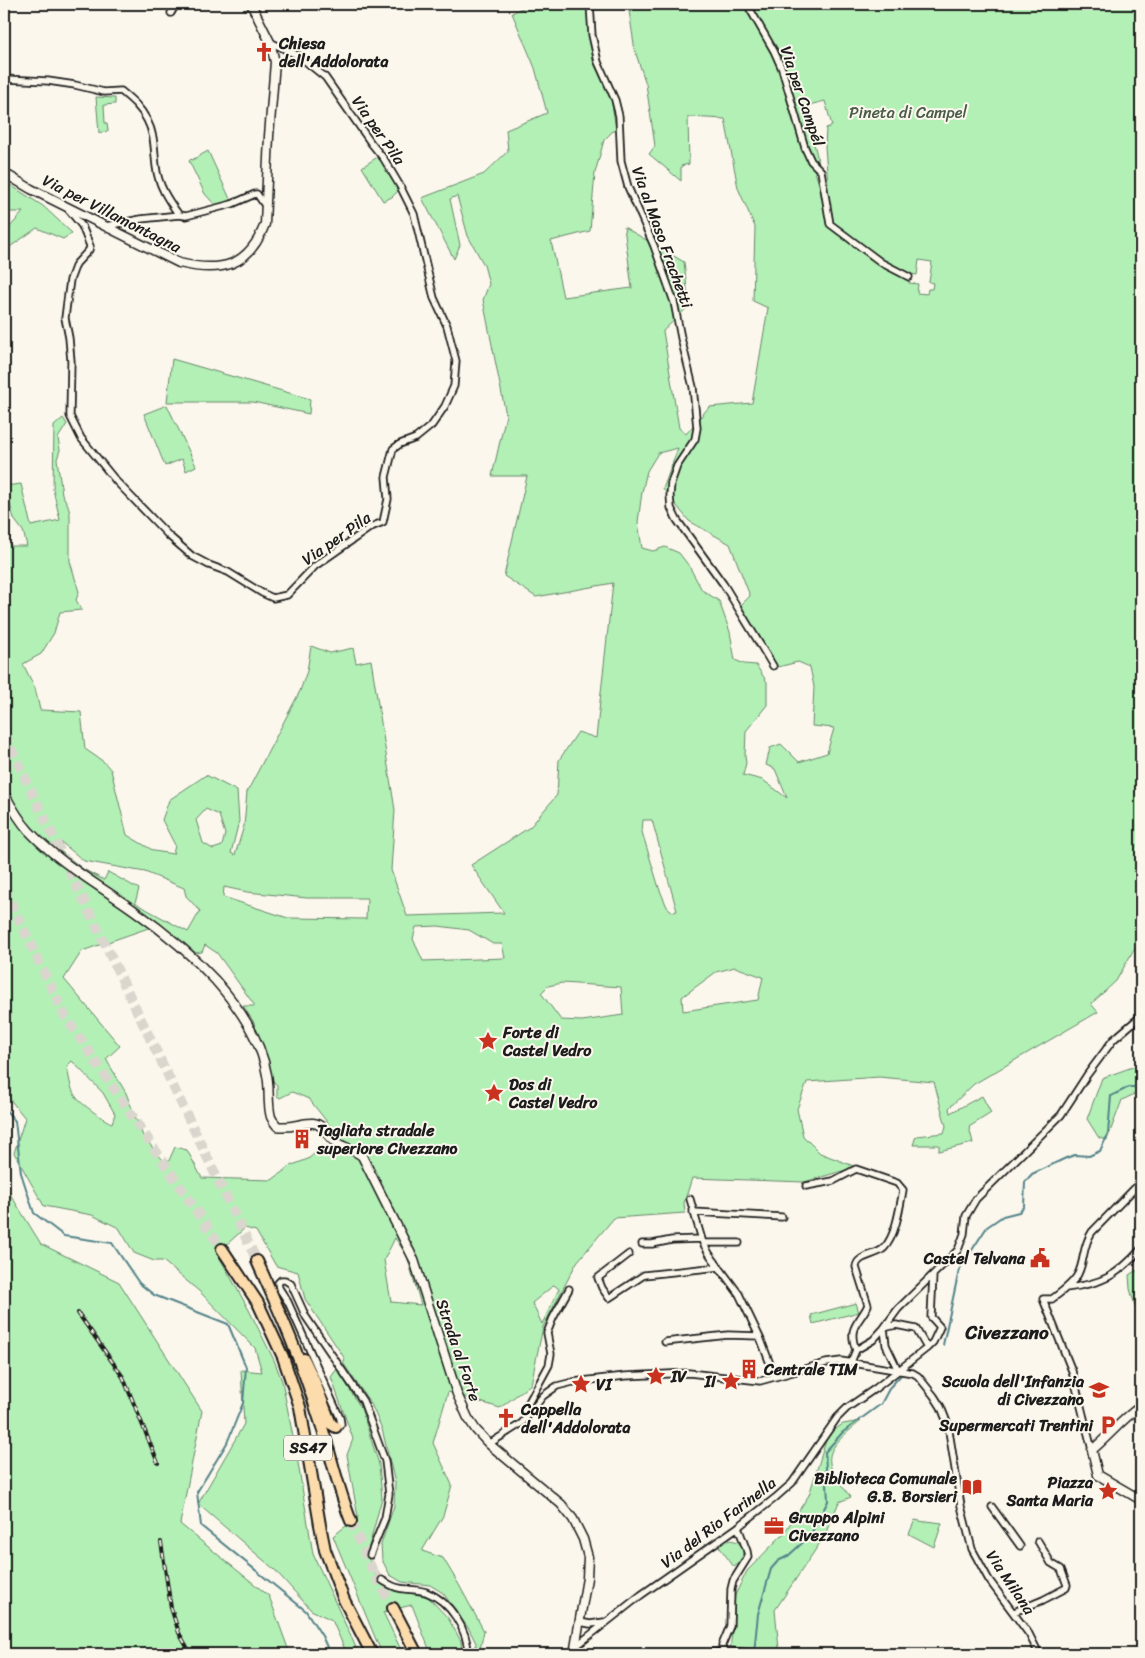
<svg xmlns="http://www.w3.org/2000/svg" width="1145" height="1658" viewBox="0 0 1145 1658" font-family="Sriracha,sans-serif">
<rect width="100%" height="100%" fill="#fbf7ec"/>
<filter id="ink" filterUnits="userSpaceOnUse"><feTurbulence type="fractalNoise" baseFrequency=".02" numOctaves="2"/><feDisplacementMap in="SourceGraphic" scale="10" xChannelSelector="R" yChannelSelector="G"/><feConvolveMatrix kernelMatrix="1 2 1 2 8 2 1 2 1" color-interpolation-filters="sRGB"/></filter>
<g filter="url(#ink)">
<!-- green -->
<path fill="#b2f0b6" stroke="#678669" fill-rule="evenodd" d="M530,4h56l7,57 18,38 5,29 -12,12 -9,33 -5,58 -39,10 12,56 69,-9 -8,-61 60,35 5,44 -26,25 16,97 7,6 23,-27 43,-4 16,-95 -15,-7 2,-74 -17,-39 -13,-69 -37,-2 1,47 -8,2v15l-32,-27 6,-8 -9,-62 -11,-33 -7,-47h513v933l-25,44 -25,23 7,8 -124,72 -25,24 1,5 32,-17 9,17 -22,14 4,16 -34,8v-6h-26l3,-9 28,-3 2,-7 -12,-44 -55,-5 -72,5 -10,27 6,27 17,17 36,14 -52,15 -112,-4 -8,25 1,10 -71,5 -37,44 -34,65 -12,57 -31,24 -52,-16 -15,51 19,42 -9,31 -21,35 21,7 15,25 26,48 -5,23h-4l1,-11 -7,-14 -26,-36 -13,-8 -28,-3 -12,-7 -8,-15 -1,-16 13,-38 1,-23 -13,-54 -11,-25 -28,-41 2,-4 -40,-60 -7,-27 -22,-6 -20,-35 -11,-3 -28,25 32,57 25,50 8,21 15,76 16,97 46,100h-12l-15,-34 -21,-10 -36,-40 -77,-66 46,-80 -3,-54 21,2 -7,-24 -55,-56 -37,-31h-9l-20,-8 -15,-25 -27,-13 -48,-9 -30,-53 11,-35 -21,-26v-555l7,9h16l-4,-15 -9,-12 -9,-33 16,-2 10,42 29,-6 -7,-31 1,-63 9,-8 4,6 -9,14 2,12 -3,9 5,35 6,11 2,9v47l9,31 -3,8 6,10 -22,2 -6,21 -13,21 -18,10 12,24 5,22 41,2 4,37 19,13 7,8 16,65 27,16 19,3 2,-9 -13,-25 7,-20 37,-25 31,16 2,30 -8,32 4,2 9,-29 3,-34 53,-101 7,-20 4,-25 19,7 23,-5 3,15 15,-3 24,150 -4,60 16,46 97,-3 -33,-48 59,-38 27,-32 2,-35 19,-28 18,6 17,-155 -77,14 -32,-21 23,-100h-35l14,-61 -23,-115 6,-16 -5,-19 -16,-29 -11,-40 -7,3 10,46 -6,14 -32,-61 62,-24 24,-23 -2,-21 41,-17 -12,-45 -23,-55zM825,101l7,25 -6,2 -1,19 3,37 -8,3 -6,-18 5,-5 -14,-58zM919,260l13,2 -3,20 4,1 -1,6h-4l-1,5 -10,-1 1,-9 -9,-1 1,-9 7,1zM678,448l-15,41 26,32 41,23 20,52 -10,10 38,61 20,-5 12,5 4,20 -2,39 22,2 -7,25 -28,9 -18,-18 -11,4 -4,17 9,4 12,29 -24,-18 -20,-5 3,-12 -1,-7 1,-25 21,-26v-23l-11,-17 -12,-1 -9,-4 -5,-28 -11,-31 -17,-11 -13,-24 -10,-13 -14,-6 -12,4 -11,-3 -4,-26 4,-30 5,-21 11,-18zM206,809l13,6 6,19 -3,12 -9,3 -10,-6 -7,-23zM643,820h9l25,91 -4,1 -6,-5 -8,-19 -17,-56zM61,842l23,19 61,11 39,16 2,8 14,15 -12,21 -53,-29 4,-14 -31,-17 -4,8 -21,-11 -29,-23zM224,887l23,5 60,6h60l-1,21 -78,-1 -65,-21zM160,924l36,29 6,-1 3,-7 12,8 38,53h-12l10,15 10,26 9,33 5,5v11l3,2 12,-6 17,7 29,37 -3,16 -21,2 -6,5 -18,7 -18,14 -70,-2 -15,-28 -12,-3 -8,18 -24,-29 -17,-43 -20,-34 14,-13 -56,-67 18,-28zM438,926l31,4 24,14h9l3,14 -82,3 -10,-22 3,-12zM735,967l28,10 -5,23 -75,11 -1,-14 34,-25zM562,983l59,4 2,28 -41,6 -21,-1 -20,-27 7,-7zM72,1061l31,32 12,21 -3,9c-7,-2 -32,-20 -36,-26 -6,-8 -7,-21 -9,-31zM395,1238l12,18 14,49 -30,-3 -7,-42zM554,1285l5,4 -17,35 -10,-21z
M96,97l19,1v6l-11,1 1,18h2l1,8 -9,2z
M208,151l23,50 -15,5 -11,-12 -16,-33 2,-2 1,1z
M379,156l20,34 -7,7 -9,4 -21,-34z
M4,181l39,25 29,27 -9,6 -26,-11 -33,23v-17l19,-22h-19z
M172,359l138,40 -1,15 -56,-12h-86z
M167,405l29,61 -10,5 -4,-12 -17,7 -21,-52z
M1141,1064v27l-19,9 -15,40 -8,-2 -12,-19 15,-41z
M4,1184l37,60 78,38 83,129 -22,113 89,72 21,58h-286z
M1135,1271h6v49l-2,-1 -9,-30 -1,-14z
M856,1303l3,9 -46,12 -2,-9z
M337,1369l24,39 18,56 3,34 -15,56 11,28 23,9 27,6 20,21 13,23 1,13h-31l-19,-49 -29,7 20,42h-21l-49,-118 25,-19 -11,-62 6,-16 -22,-62z
M861,1421c-36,29 -43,38 -10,76l-12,5 -15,35 -49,73 4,39 23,4v1h-72l5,-59 12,-24 37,-38 25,-38 19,-61 15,-10z
M915,1520l10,2 2,-1 15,2 -8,24 -25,-13z
M731,1540l7,2 5,7c0,9 -2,13 -9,18l-16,-22z"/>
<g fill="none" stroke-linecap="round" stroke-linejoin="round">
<!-- stream -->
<path stroke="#538389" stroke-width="2" d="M4,1108l11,13 6,52 13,40 30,23 48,7 27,40 15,12 74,29 18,43 -3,36 -16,40 -30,49 4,34 105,85 16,25 8,18
M943,1345l16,-75 28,-43 16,-11 16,-4 5,-6 1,-24 7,-8 34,-16 9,-3 14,1 11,-5 8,-17 3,-38 18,-9h12
M754,1653l4,-39 13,-45 7,-8 10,-5 22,-20 18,-35 -3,-49 18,-20 38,-28 9,-17 12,-13"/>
<!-- street-tunnel -->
<path stroke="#dad6cd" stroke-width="5.5" stroke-dasharray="5.5 3" stroke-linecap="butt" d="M370,1555l3,13 9,12"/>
<!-- highway-tunnel -->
<path stroke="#dad6cd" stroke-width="10" stroke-dasharray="10 5" stroke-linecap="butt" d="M4,734l253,527
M4,888l61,128 157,233
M351,1521l21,48 21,39"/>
<defs>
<path id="street" d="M590,4l2,31 6,27 17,38 4,16 2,45 7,26 26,59 20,56 7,36 12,49 4,41 -2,11 -18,27 -6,17 -1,13 1,12 6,12 47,65 49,81
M747,4l27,47 8,18 23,79 6,13 10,10 9,53 52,39 27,14
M171,13l5,-9
M4,79l44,2 27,4 29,7 17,-1c11,9 20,17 26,29 8,15 7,30 9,46 2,19 12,34 23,49l-38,4 -35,7
M68,209l14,17 8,20 -1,4 -13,14 -6,16 -3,22 -2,16 4,20 2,23 -1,55 11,22 35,43 53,55 23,20 17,9 19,7 34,21 11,5 14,-3 28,-29 56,-39 12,-5 5,-23 -2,-22 7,-28 7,-5 16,-6 16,-13 13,-19 9,-20 2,-25 -9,-35 -13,-28 -20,-84 -14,-28 -16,-27 -13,-16 -46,-66 -26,-21 -29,-14
M179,215l7,1 46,-12 23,-10h2l9,13
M806,1186l27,-5 23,-12 41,14 6,7c-3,16 -7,46 -19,58 -8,8 -27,7 -28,19l12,38c-9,19 -21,21 -12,45
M690,1199l13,44 7,12 29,39 22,46 14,37
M693,1212l89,5
M703,1243h36
M642,1244h10l20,-4 29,-1
M629,1254l-31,24 4,10 7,10 35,-23 75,-8
M1066,1288c36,-4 51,-12 75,-39
M665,1342l63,-7 31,1
M851,1362l5,-12 17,-10 11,-12 12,-3 20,4 11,19
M898,1370l-12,-25 -2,-17 14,-19 60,-59 6,-16 2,-18 10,-17 85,-84 26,-40 26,-35 28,-24
M526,1418l-2,-7 25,-46 2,-11 -4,-21 6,-15 16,-29
M336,1427l5,-3 -1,-6 -52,-116 -9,-14 -1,-5 3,-3h4l6,4 15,33 57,84 22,60 4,33 -4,24 -15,37
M489,1444l33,-21 21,-27 14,-10 16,-4 52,-6 64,-3 71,8 66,-18 15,-2 72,12 5,3 16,20 7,11 7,18 13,81 11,43 17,31 40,54 10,20
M1092,1450l-20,-79 -29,-72h9c8,-6 21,-15 26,-25 7,-14 4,-27 14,-42l43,-44 6,-3
M992,1507l28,39
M382,1580c5,3 11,7 17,8 9,2 19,1 27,4 24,9 42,38 42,62
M1014,1612l29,-12 23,-12 1,-3 -6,-16 -10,-6 -13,-22
M580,1622l10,2 14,-2
M575,1647l66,-52 97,-68 37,-29 17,-15 45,-65 10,-10 29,-20 51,-40 6,-6 7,-15 -9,-10 2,-42
M722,1653v-8l8,-19 1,-37 2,-8 15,-24 -1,-6 -9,-24"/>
<path id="secondary" d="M4,173l27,16 148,74c42,10 70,4 86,-39l4,-88 6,-74 -5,-20 -19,-38
M4,793c7,13 15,27 25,38 30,32 70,54 106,80 27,19 57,44 80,69 24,27 46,59 52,95 3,13 0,29 4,42 1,3 4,6 6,9 15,3 23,-4 36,-3 11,1 13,12 21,18 7,5 19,8 28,15l52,104 43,134 11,24 8,12 13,14 72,60 12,15 10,20 5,18 -1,21 -13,76
M1141,1406c-18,12 -32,30 -49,44l6,25 43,25
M711,1654l18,-2 23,2"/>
<path id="highway" d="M222,1249l36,54 25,54 17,50 20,118 5,25 19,50 28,54
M257,1261c23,51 45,101 61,154 12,35 19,71 33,106
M304,1359l10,21 17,44 5,3
M393,1608l24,46"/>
</defs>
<!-- street casing -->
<use href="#street" stroke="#1c1c1c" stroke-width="9"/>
<!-- secondary casing -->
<use href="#secondary" stroke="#1c1c1c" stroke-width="11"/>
<!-- highway casing -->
<use href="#highway" stroke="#1c1c1c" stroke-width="14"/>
<!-- street -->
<use href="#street" stroke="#fbf7ec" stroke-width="5.5"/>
<!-- secondary -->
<use href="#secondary" stroke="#fbf7ec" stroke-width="8"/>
<!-- highway -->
<use href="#highway" stroke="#fcdcac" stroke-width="10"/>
<defs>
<path id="rail" d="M78,1313l45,64 35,86
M161,1542l10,66 8,25 12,21"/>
</defs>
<!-- rail casing -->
<use href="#rail" stroke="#1c1c1c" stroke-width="4"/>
<!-- rail -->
<use href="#rail" stroke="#fbf7ec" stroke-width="2" stroke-dasharray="5.5" stroke-linecap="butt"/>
</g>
</g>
<!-- icons -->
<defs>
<symbol id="church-bare" viewBox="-9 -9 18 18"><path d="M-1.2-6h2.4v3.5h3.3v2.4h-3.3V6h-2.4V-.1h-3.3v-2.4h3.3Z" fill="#c8321e" stroke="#fbf7ec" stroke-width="2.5" paint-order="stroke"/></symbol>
<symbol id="sight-bare" viewBox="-9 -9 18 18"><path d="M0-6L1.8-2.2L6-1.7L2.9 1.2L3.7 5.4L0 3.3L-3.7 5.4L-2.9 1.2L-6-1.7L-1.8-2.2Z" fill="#c8321e" stroke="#fbf7ec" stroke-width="2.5" paint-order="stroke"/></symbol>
<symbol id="building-bare" viewBox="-9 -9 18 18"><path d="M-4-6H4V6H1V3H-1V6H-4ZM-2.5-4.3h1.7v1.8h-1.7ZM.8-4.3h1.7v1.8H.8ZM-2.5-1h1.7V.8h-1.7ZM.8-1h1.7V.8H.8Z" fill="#c8321e" stroke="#fbf7ec" stroke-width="2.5" paint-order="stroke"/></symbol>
<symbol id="civic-bare" viewBox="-9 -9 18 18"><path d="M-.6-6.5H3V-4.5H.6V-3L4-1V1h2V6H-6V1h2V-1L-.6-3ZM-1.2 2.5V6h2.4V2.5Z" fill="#c8321e" stroke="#fbf7ec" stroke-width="2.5" paint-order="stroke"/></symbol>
<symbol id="school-bare" viewBox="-9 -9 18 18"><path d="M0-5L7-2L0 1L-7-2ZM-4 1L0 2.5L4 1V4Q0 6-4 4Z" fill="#c8321e" stroke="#fbf7ec" stroke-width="2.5" paint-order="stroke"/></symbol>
<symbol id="parking-bare" viewBox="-9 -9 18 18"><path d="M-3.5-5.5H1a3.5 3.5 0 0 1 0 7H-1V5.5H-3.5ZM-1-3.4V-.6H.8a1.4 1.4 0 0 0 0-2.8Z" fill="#c8321e" stroke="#fbf7ec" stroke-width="2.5" paint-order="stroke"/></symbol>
<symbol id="library-bare" viewBox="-9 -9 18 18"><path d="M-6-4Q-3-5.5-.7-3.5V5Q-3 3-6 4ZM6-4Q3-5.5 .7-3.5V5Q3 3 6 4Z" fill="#c8321e" stroke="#fbf7ec" stroke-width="2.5" paint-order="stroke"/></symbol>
<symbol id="office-bare" viewBox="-9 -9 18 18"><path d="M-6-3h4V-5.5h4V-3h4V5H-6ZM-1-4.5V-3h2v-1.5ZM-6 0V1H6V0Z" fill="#c8321e" stroke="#fbf7ec" stroke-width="2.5" paint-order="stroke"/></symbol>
</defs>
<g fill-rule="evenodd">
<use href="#church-bare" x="250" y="38" width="28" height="28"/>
<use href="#sight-bare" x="474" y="1027" width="28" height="28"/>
<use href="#sight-bare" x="480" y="1079" width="28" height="28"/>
<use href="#building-bare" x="288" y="1125" width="28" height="28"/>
<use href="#civic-bare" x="1026" y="1244" width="28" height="28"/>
<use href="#building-bare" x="735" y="1355" width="28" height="28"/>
<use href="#sight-bare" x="642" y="1362" width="28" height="28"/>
<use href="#sight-bare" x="717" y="1367" width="28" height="28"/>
<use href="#sight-bare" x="567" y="1370" width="28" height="28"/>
<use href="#school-bare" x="1085" y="1376" width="28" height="28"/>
<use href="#church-bare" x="492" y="1404" width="28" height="28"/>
<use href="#parking-bare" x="1094" y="1411" width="28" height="28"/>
<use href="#library-bare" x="958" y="1473" width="28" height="28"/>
<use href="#sight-bare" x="1094" y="1477" width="28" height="28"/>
<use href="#office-bare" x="760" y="1512" width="28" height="28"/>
</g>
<g text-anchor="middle" stroke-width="4" stroke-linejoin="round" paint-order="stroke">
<!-- shield labels -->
<rect fill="#fbf7ec" stroke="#5f5e5a" stroke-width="1" x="284" y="1435.5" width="48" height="25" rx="4"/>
<g font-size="15" font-weight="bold" fill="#1c1c1c">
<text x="308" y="1453">SS47</text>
</g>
<!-- poi labels -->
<g font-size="16" font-weight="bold" fill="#1c1c1c" stroke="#fbf7ec" text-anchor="start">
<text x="279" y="49">Chiesa<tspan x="279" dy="18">dell'Addolorata</tspan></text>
<text x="503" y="1038">Forte di<tspan x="503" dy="18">Castel Vedro</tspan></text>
<text x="509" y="1090">Dos di<tspan x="509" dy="18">Castel Vedro</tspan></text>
<text x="317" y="1136">Tagliata stradale<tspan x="317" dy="18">superiore Civezzano</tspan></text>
<text x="1025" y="1264" text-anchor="end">Castel Telvana</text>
<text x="764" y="1375">Centrale TIM</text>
<text x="671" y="1382">IV</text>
<text x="716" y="1387" text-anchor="end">II</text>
<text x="1084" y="1387" text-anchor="end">Scuola dell'Infanzia<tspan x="1084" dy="18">di Civezzano</tspan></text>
<text x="596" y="1390">VI</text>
<text x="521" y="1415">Cappella<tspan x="521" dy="18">dell'Addolorata</tspan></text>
<text x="1093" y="1431" text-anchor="end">Supermercati Trentini</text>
<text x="957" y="1484" text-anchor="end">Biblioteca Comunale<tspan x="957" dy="18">G.B. Borsieri</tspan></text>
<text x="1093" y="1488" text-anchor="end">Piazza<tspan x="1093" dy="18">Santa Maria</tspan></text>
<text x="789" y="1523">Gruppo Alpini<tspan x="789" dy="18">Civezzano</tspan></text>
</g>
<!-- street labels -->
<g font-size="16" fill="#1c1c1c" stroke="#fbf7ec">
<text transform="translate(803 96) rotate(71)" y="6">Via per Campél</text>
<text transform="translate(379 130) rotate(55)" y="6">Via per Pila</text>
<text transform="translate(112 213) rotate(27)" y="6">Via per Villamontagna</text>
<text transform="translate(663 237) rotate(70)" y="6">Via al Maso Frachetti</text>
<text transform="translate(336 538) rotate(-35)" y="6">Via per Pila</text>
<text transform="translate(459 1350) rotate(71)" y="6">Strada al Forte</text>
<text transform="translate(718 1522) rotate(-37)" y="6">Via del Rio Farinella</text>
<text transform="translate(1011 1582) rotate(56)" y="6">Via Milana</text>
</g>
<!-- park labels -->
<g font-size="16" fill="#495c4a" stroke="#fbf7ec">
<text x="908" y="118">Pineta di Campel</text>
</g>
<!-- quarter labels -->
<g font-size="19" font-weight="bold" fill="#1c1c1c" stroke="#fbf7ec">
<text x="1007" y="1339">Civezzano</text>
</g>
</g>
<!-- margin -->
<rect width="1145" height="1658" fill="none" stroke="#fbf7ec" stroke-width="20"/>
<rect x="10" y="10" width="1125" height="1638" fill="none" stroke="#1c1c1c" stroke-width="2" filter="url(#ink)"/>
</svg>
